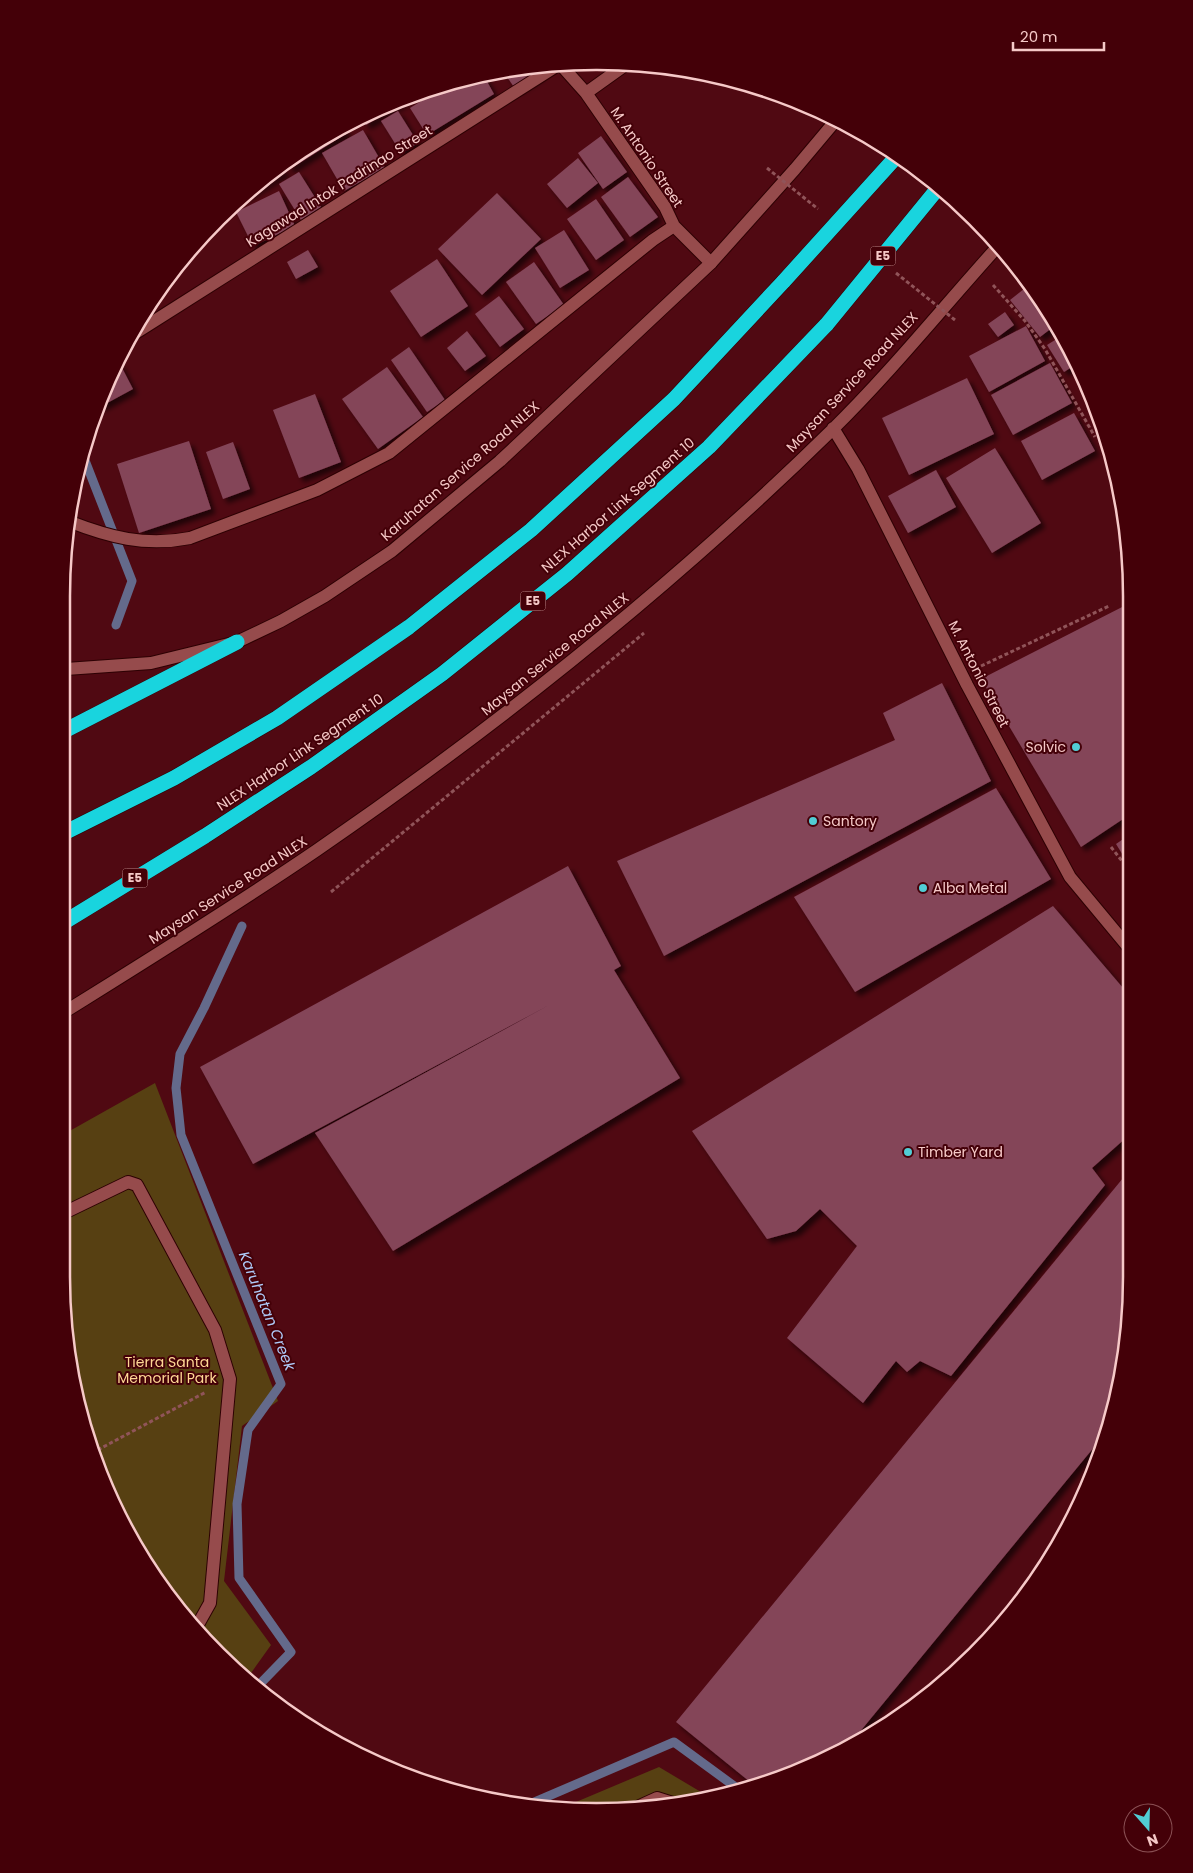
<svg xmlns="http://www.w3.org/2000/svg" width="1193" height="1873" viewBox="0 0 1193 1873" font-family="Poppins,sans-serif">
<defs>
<filter id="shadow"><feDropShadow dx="4.5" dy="4.5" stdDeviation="2.5" flood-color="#0009"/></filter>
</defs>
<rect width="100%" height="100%" fill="#500912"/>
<!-- green -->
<path fill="#574012" d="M155,1083l123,318 -36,25 -18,155 47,64 -25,35 -28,-25 -66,-81 -62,-126 -24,-101v-214z
M659,1767l52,31 -45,9 -109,3z"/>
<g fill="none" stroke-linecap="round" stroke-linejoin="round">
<!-- stream -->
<path stroke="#646a8b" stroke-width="9" d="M84,458l48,123 -16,44
M242,926l-38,82 -24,46 -4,34 5,47 100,249 -33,46 -11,74 2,74 52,74 -35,36
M530,1804l144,-62 67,49"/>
</g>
<!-- building -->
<path fill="#844559" filter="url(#shadow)" d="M527,66h8l6,8 -25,16 -13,-19z
M484,76l10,18 -67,41 -17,-27 39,-24z
M423,90l-57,35 -4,-7z
M398,111l20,32 -17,10 -20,-32z
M343,127l4,6 -57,36 -3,-6 42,-30z
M363,130l22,38 -41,23 -22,-38z
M601,136l26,36 -24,17 -25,-36z
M578,158l20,25 -31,25 -20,-24z
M282,167l3,5 -42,26 -1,-2 2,-2z
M299,172l22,35 -20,13 -22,-36z
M628,177l30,40 -28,20 -29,-40z
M279,191l16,35 -42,20 -17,-34z
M497,193l44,46 -59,56 -44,-46z
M596,199l28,41 -28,20 -29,-41z
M564,230l25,40 -29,18 -25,-40z
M308,250l10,17 -22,12 -9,-17z
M437,259l31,47 -47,31 -31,-46z
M534,262l30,43 -28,19 -30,-42z
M1029,285l28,39 -17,13 -30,-37z
M499,296l25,33 -24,18 -25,-33z
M1005,312l9,13 -16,12 -10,-13z
M1026,326l19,35 -56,31 -20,-36z
M467,331l19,25 -21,15 -18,-23z
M1063,335l12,30 -11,7 -17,-27z
M409,347l36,53 -18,12 -36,-52z
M119,362l14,27 -35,19 4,-17z
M1050,363l22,40 -59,32 -22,-40z
M387,367l36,50 -45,32 -36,-50z
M967,378l27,56 -85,41 -27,-57z
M315,394l26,68 -42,16 -26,-68z
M1074,413l21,38 -53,29 -21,-39z
M189,441l22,68 -72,24 -22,-69z
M1106,441l7,17 3,17 -1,1 -15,-32z
M233,442l17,47 -27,10 -17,-47z
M995,448l46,75 -49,30 -46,-75z
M936,470l20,37 -48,26 -20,-37z
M1130,603l-1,212 -48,32 -100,-168z
M942,683l49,98 -327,175 -47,-95 278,-121 -12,-27z
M996,788l55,91 -196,113 -61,-95z
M1129,835v30l-13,-21z
M568,866l53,100 -7,4 66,108 -287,173 -78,-118 236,-129 -298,160 -53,-97z
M1053,906l76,89 -1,141 -36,32 13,17 -154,191 -31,-15 -13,11 -11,-11 -33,42 -76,-65 70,-92 -37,-37 -24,22 -29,8 -75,-108z
M1128,1172l-1,174 -23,89 -260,316 -11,6 -78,29 -79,-64z"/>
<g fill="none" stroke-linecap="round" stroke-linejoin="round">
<defs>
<path id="lane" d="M66,1212l62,-30 9,3 78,145 15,49 -20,224 -14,25
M635,1808l22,-10 22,7"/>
<path id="street" d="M561,65l25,28 79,114 9,19 37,37
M586,93l42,-30
M137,332l421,-267
M68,521c41,16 77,26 122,17l127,-48 72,-37 264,-213 21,-14"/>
<path id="secondary" d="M833,428l25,41 109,216 103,192 59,71
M66,669l85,-6 86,-21 44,-21 44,-25 67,-45 108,-90 211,-198 84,-94 42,-50
M66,1011c85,-53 169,-105 251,-161 183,-126 357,-265 515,-420 59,-58 112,-124 168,-186"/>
<path id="highway" d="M66,730l171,-88
M66,832l108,-54 103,-60 132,-91 122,-97 143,-131 110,-118
M66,921l139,-85 106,-69 131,-93 125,-100 142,-127 118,-123"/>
</defs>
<!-- lane casing -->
<use href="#lane" stroke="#2d0003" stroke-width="14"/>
<!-- street casing -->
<use href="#street" stroke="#2d0003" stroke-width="14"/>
<!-- secondary casing -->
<use href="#secondary" stroke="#2d0003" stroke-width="14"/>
<!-- highway casing -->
<use href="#highway" stroke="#2d0003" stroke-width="16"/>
<!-- path -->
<path stroke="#905459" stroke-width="3" stroke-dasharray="4 2.5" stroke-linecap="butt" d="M993,285l32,36 20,28 50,88
M981,666l128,-60
M1111,847l18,23
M331,892l313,-259
M92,1453l114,-61"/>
<!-- lane -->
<use href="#lane" stroke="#964b4c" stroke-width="12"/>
<!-- street -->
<use href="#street" stroke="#964b4c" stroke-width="12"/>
<!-- secondary -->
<use href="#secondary" stroke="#964b4c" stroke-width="12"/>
<!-- highway -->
<use href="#highway" stroke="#19d4de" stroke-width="15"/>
<defs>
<path id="highway-bridge" d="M784,281l113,-125
M827,324l112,-137"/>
</defs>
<!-- highway-bridge casing -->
<use href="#highway-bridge" stroke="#2d0003" stroke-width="16" stroke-linecap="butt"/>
<!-- path-bridge -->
<path stroke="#905459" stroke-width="3" stroke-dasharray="4 2.5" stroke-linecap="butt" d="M767,168l51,41
M896,273l59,47"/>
<!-- highway-bridge -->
<use href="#highway-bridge" stroke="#19d4de" stroke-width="15"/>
</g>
<!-- markers -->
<g fill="#51ccd4" stroke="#440008" stroke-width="2">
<circle cx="1076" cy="747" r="5"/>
<circle cx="813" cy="821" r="5"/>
<circle cx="923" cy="888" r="5"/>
<circle cx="908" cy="1152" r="5"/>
</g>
<g text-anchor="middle" stroke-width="4" stroke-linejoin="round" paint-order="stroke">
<!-- shield labels -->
<g fill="#440008" stroke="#c18d8e" stroke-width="1">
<rect x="870.5" y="246.5" width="25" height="19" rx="4"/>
<rect x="520.5" y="591.5" width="25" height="19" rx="4"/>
<rect x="122.5" y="868.5" width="25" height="19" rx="4"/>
</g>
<g font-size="12" font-weight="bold" fill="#f6c9c8">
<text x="883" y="260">E5</text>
<text x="533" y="605">E5</text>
<text x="135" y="882">E5</text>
</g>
<!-- street labels -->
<g font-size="14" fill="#f6c9c8" stroke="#440008">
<text transform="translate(647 157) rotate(56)" y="5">M. Antonio Street</text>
<text transform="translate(339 186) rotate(-32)" y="5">Kagawad Intok Padrinao Street</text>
<text transform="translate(852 382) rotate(-47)" y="5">Maysan Service Road NLEX</text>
<text transform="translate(460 471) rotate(-41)" y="5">Karuhatan Service Road NLEX</text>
<text transform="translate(618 505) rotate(-41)" y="5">NLEX Harbor Link Segment 10</text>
<text transform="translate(555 654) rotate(-39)" y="5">Maysan Service Road NLEX</text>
<text transform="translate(979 674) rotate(63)" y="5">M. Antonio Street</text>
<text transform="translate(300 752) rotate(-34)" y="5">NLEX Harbor Link Segment 10</text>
<text transform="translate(228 890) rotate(-33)" y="5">Maysan Service Road NLEX</text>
</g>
<!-- poi labels -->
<g font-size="14" fill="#f6c9c8" stroke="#440008" text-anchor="start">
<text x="1066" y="752" text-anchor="end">Solvic</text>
<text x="823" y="826">Santory</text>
<text x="933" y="893">Alba Metal</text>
<text x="918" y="1157">Timber Yard</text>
</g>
<!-- park labels -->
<g font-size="14" fill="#ffd895" stroke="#440008">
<text x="167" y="1367">Tierra Santa<tspan x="167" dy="16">Memorial Park</tspan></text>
</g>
<!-- water labels -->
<g font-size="15" font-style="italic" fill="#aec9f7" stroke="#440008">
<text transform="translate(267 1311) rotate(68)" y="5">Karuhatan Creek</text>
</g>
</g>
<!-- crop -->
<path d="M0 0H1193V1873H0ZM596 70H597A526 526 0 0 1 1123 596V1277A526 526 0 0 1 597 1803H596A526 526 0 0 1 70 1277V596A526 526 0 0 1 596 70Z" fill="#440008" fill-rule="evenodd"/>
<path fill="none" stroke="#f6c9c8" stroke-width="2.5" d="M596 70H597A526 526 0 0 1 1123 596V1277A526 526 0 0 1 597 1803H596A526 526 0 0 1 70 1277V596A526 526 0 0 1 596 70Z"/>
<!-- north arrow -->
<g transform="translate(1148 1828) rotate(160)"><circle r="24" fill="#440008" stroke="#8b5055"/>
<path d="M0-4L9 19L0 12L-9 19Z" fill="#51ccd4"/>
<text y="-8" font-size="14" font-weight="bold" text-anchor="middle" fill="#f6c9c8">N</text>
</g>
<!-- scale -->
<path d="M1013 42v8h91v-8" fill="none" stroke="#f6c9c8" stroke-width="2.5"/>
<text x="1020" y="42" font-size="15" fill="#f6c9c8" stroke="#440008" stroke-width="4" paint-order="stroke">20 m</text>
</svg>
